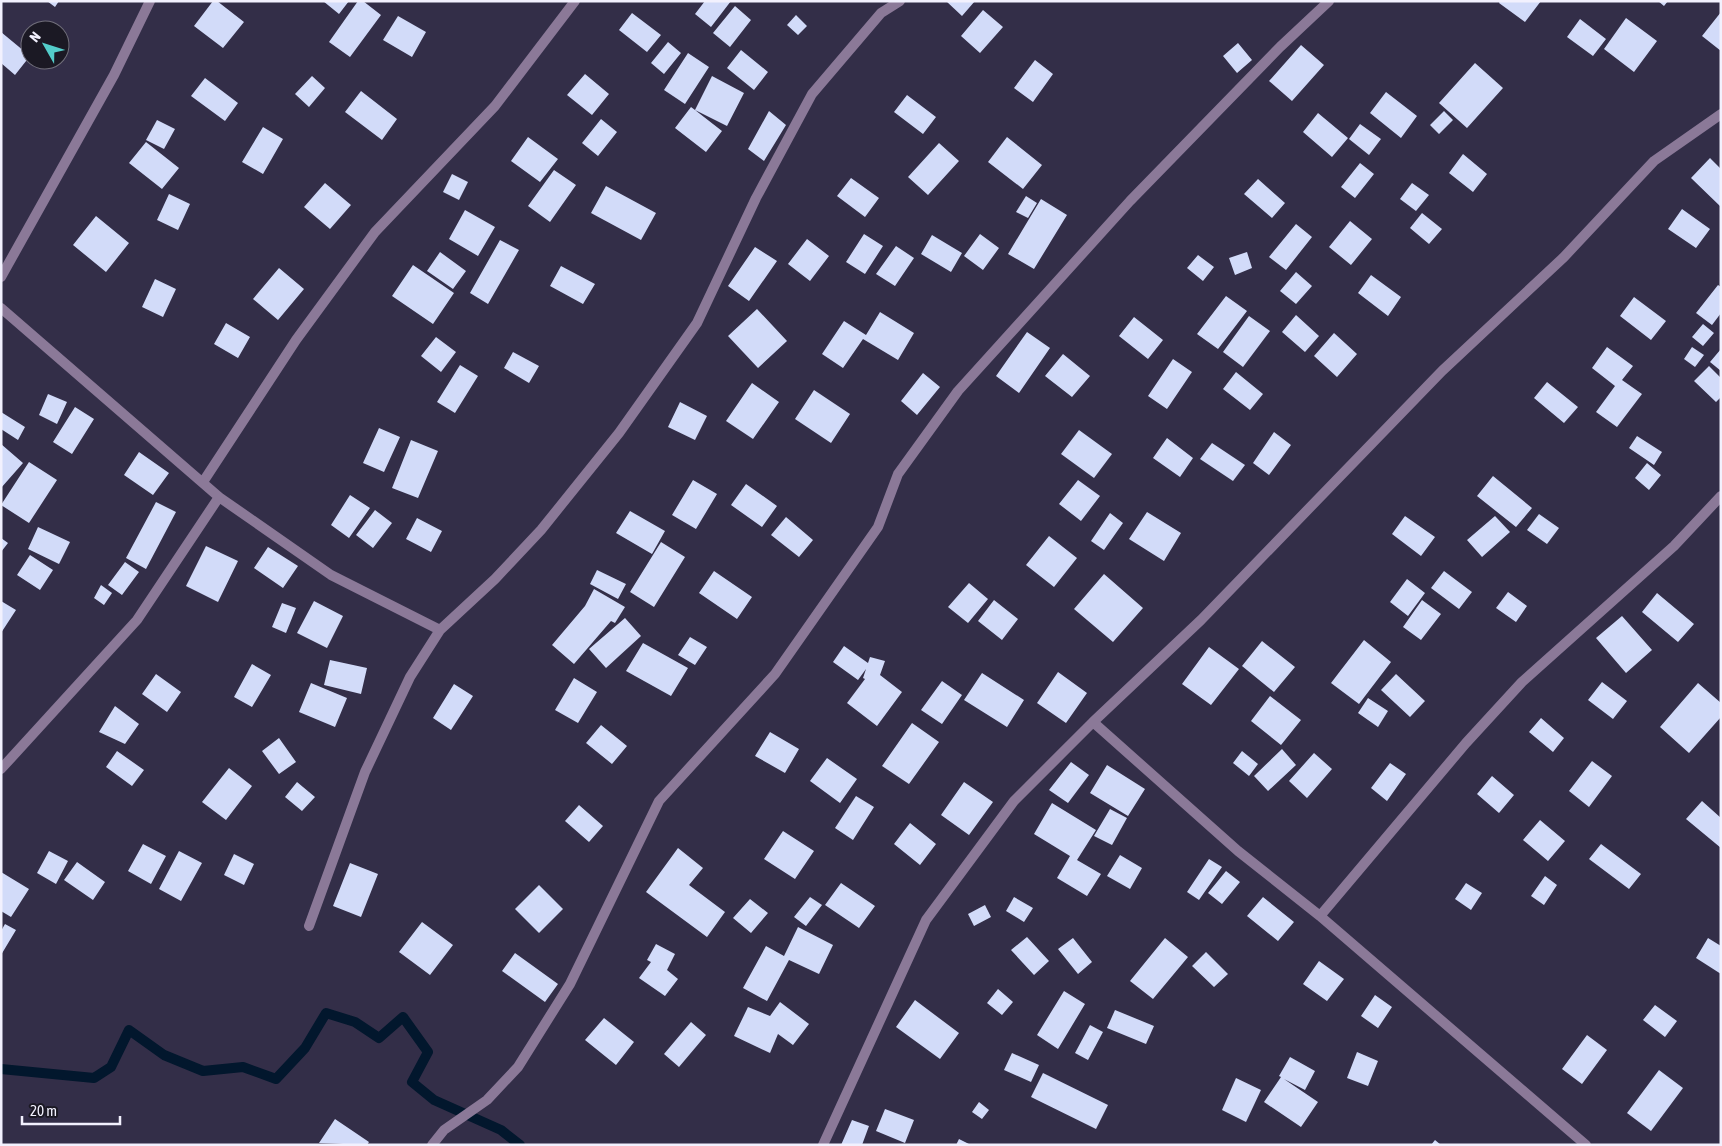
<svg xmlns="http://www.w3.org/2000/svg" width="1722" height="1146" viewBox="0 0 1722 1146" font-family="'Asap Condensed',sans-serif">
<rect width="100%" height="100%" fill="#332e48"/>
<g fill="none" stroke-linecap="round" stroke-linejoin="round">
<!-- stream -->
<path stroke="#02172d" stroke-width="10" d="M1,1069l93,9 17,-11 18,-37 35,25 39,16 40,-4 33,12 29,-31 21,-35 29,9 24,16 24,-21 25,35 -16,30 22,18 67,30 19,15"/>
</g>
<!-- building -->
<path fill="#d2dbf9" d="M47,1h12l-4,6z
M213,1h4l27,21 -21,26 -29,-22z
M323,1h26l-10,13z
M358,1h5l18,14 -31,42 -21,-15z
M705,1h26l-20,26 -16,-13z
M946,1h29l-13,15z
M1500,1h41l-16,21 -26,-19z
M1658,1h10l-4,5z
M735,6l16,14 -21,27 -17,-14z
M983,10l20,17 -23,26 -19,-17z
M1721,12v39l-19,-15z
M632,13l29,22 -14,17 -28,-22z
M796,15l11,11 -9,9 -11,-10z
M398,16l28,16 -14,25 -29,-17z
M1626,18l31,23 -23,31 -30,-23z
M1580,19l26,20 -13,17 -26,-19z
M1,32l29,24 -15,19 -14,-12z
M668,42l13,11 -17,21 -13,-11z
M1238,43l14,17 -15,13 -14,-17z
M1301,45l23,20 -32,36 -23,-20z
M741,50l27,22 -14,18 -27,-22z
M688,53l21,14 -24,37 -21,-14z
M1035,60l18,14 -20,28 -19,-14z
M1475,63l28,25 -36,40 -28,-25z
M585,74l24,20 -17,21 -25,-20z
M312,76l13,12 -16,19 -14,-13z
M712,76l32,17 -17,33 -32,-16 27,21 -16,21 -31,-24 16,-21 4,3z
M205,78l33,25 -13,18 -34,-25z
M361,91l36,28 -15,21 -37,-28z
M1386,92l31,24 -16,22 -31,-25z
M907,95l29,22 -13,17 -29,-22z
M769,111l17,14 -22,36 -16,-12z
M1444,111l9,9 -14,14 -9,-9z
M1318,113l30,25 -16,19 -29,-25z
M601,119l16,13 -19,24 -16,-13z
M157,120l18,9 -11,20 -18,-9z
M1360,124l21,15 -12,16 -20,-16z
M263,127l20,12 -20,35 -21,-12z
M528,137l30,22 -18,23 -29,-21z
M1007,137l35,28 -19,24 -35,-27z
M146,142l33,26 -17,21 -33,-26z
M939,143l20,18 -31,34 -20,-18z
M1463,154l24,20 -14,18 -24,-19z
M1710,158l11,11v38l-30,-29z
M1360,163l14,11 -19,24 -14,-11z
M554,170l22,15 -26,37 -22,-16z
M452,174l16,8 -9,18 -16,-8z
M851,178l28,20 -14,19 -28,-21z
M1258,179l27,24 -13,15 -28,-24z
M325,183l26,22 -21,24 -26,-22z
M1412,183l17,12 -13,16 -16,-12z
M606,186l50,27 -15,27 -50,-27z
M169,194l21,10 -12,26 -21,-10z
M1026,196l11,7 -9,15 -12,-6z
M1041,199l26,16 -33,54 -26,-15z
M1682,209l28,20 -14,19 -28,-19z
M465,210l30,17 -17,29 -29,-17z
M1422,213l20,16 -13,15 -19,-16z
M96,216l33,27 -23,29 -33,-27z
M1350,221l22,18 -21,26 -22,-18z
M1296,224l16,13 -26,33 -17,-13z
M864,234l19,12 -18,28 -19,-12z
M980,234l19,14 -16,22 -19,-14z
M932,235l30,18 -11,19 -30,-18z
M807,239l22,17 -19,25 -22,-17z
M500,240l19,10 -31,54 -18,-11z
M896,246l18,12 -19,28 -19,-12z
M755,247l22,14 -28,40 -21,-15z
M440,252l26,19 -13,18 -26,-18z
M1247,252l5,16 -17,7 -6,-17z
M1198,255l16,12 -11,14 -16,-13z
M413,265l41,28 -21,31 -41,-28z
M561,266l34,18 -12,20 -33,-18z
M279,268l25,21 -26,31 -25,-21z
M1296,272l16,14 -16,18 -16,-13z
M1371,275l30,22 -13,19 -30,-23z
M155,279l21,10 -13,28 -21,-10z
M1718,285l3,2v26l-9,12 -16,-12z
M1226,296l21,15 -29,38 -21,-15z
M1634,297l32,24 -15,19 -31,-24z
M757,309l30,32 -29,27 -30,-32z
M880,312l34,21 -16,27 -35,-21 -20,29 -21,-14 22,-33 22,14z
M1296,315l23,21 -14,16 -23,-20z
M1249,316l21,15 -27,36 -20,-15z
M1134,317l29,23 -15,19 -29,-23z
M226,323l24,14 -12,21 -24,-14z
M1703,324l11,9 -11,13 -11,-9z
M1027,332l23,16 -31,45 -23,-17z
M1334,333l23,21 -20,23 -23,-21z
M436,337l20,15 -15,20 -20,-16z
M1607,347l26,19 -11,14 20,14 -25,33 -21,-15 19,-26 -23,-18z
M1692,347l12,8 -9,12 -11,-8z
M1721,349v22l-11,-9z
M513,352l26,14 -10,17 -25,-15z
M1063,354l27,22 -18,21 -27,-21z
M1173,359l19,13 -25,37 -19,-13z
M460,365l18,11 -23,37 -18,-11z
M1709,366l12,12v19l-5,5 -22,-21z
M1236,372l27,22 -13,16 -27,-21z
M923,373l17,14 -23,28 -16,-14z
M1547,382l31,25 -14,16 -30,-25z
M752,383l27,19 -26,37 -27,-18z
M814,390l36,24 -19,29 -36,-24z
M48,394l19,8 -10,22 -18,-9z
M680,402l27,14 -12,24 -27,-13z
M75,407l19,12 -22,35 -19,-12z
M1,412l24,15 -7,13 -17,-11z
M379,428l21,9 -16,35 -21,-9z
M1079,430l33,24 -18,24 -33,-24z
M1274,432l17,13 -22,30 -16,-12z
M1637,436l25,16 -8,13 -25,-17z
M1167,438l26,20 -13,19 -27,-19z
M411,440l27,11 -20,47 -26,-10z
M1212,443l33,22 -12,16 -33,-22z
M1,444l22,19 -22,25z
M139,452l30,21 -16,22 -29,-20z
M29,462l28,18 -28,43 -28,-18z
M1647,463l14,12 -12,15 -14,-12z
M1493,476l39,32 -16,19 -39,-31z
M693,480l24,14 -21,35 -24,-14z
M1078,480l22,16 -19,25 -22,-17z
M746,484l31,22 -15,21 -31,-22z
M350,495l20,13 -21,30 -18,-13z
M156,502l20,10 -30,57 -20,-11z
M375,510l17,13 -19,25 -17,-13z
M630,511l35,20 -13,23 -36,-21z
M1147,512l34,21 -17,28 -35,-22z
M1110,513l13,10 -19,27 -13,-9z
M1539,514l20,14 -12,16 -20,-14z
M1405,516l30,21 -14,19 -29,-22z
M1495,516l15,16 -28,25 -15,-17z
M786,517l27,23 -14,17 -28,-22z
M417,518l25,13 -11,21 -25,-13z
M38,527l32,15 -11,22 -31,-15z
M1049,536l28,22 -23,29 -28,-22z
M1,538l7,5 -7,9z
M661,542l24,15 -31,50 -24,-15z
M206,546l32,15 -20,41 -32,-16z
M268,547l30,19 -15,22 -29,-20z
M30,555l23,15 -13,20 -23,-15z
M125,562l14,10 -17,23 -14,-10z
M597,570l29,14 -8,15 -28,-15z
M714,571l38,26 -15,22 -38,-26z
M1444,571l28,21 -13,17 -28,-21z
M1104,574l39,34 -30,34 -39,-33z
M1407,579l18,14 -17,23 -18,-14z
M969,583l19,16 -20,24 -20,-16z
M101,585l11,8 -8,12 -10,-7z
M594,589l31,18 -10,16 -4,-2 -37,43 -22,-19 33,-39z
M1508,592l19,14 -11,16 -20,-14z
M1657,593l37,31 -16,18 -36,-30z
M994,600l24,19 -16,21 -24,-19z
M1422,600l19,14 -20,26 -18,-13z
M1,601l15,9 -15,23z
M314,601l29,15 -16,32 -30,-15z
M282,603l14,5 -10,25 -14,-6z
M1622,616l30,34 -26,23 -30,-35z
M625,618l16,18 -35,32 -17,-19z
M690,637l17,10 -12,18 -17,-10z
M1364,640l27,22 -32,42 -28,-21z
M1262,641l33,26 -21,25 -32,-26z
M643,643l45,25 -17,28 -45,-25z
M844,646l24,17 2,-6 15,4 -5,14 22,17 -25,34 -30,-23 18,-24 -2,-1 3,-9 -8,11 -25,-18z
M1209,647l30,22 -28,36 -29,-21z
M330,660l37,8 -6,26 -37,-9z
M252,664l19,11 -19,32 -18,-10z
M1058,672l29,21 -21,30 -29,-20z
M982,673l42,27 -17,27 -43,-27z
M156,674l25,18 -14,20 -25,-18z
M1396,674l29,27 -15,16 -29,-27z
M574,678l23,14 -19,31 -23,-13z
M942,681l20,14 -20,29 -21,-14z
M1602,682l25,19 -14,18 -25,-19z
M311,683l36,15 -12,29 -36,-15z
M1698,683l23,20v14l-32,36 -29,-26z
M454,684l19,12 -22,34 -18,-12z
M1270,696l31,24 -20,25 -30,-24z
M1368,698l20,13 -10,16 -20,-14z
M115,706l24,18 -14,20 -26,-12z
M1541,718l23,20 -11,14 -24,-20z
M912,723l27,19 -30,42 -27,-18z
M601,725l26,21 -15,18 -26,-21z
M770,732l29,17 -14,24 -30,-17z
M279,738l17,24 -17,12 -17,-23z
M1282,749l14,16 -28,26 -14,-15z
M117,751l27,19 -12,16 -26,-19z
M1242,751l16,13 -9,12 -16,-13z
M1314,753l18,16 -25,29 -18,-17z
M827,758l30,21 -17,24 -30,-22z
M1592,761l20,15 -23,31 -20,-16z
M1071,762l18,13 -21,28 -19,-13z
M1390,763l16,11 -19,27 -16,-13z
M1107,765l38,24 -17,27 -38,-23z
M229,768l23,18 -26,34 -24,-18z
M1492,776l22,19 -15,18 -22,-19z
M297,782l18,15 -13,14 -17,-14z
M964,782l29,20 -24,33 -28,-20z
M856,796l18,11 -21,33 -18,-12z
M1702,801l19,17v30l-35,-29z
M1052,803l44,27 -19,30 24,14 -14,22 -30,-18 13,-22 -36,-22z
M579,805l24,21 -14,16 -24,-21z
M1110,809l17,9 -15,27 -18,-9z
M1540,820l25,21 -17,20 -25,-21z
M910,823l26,21 -16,21 -26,-21z
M783,831l31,20 -19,28 -31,-20z
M143,844l23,12 -15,28 -23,-13z
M1601,844l40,30 -12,15 -40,-30z
M678,848l25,20 -14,17 36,27 -18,25 -61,-45z
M49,851l19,10 -12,23 -19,-11z
M179,851l23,12 -21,38 -22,-12z
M234,854l20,10 -10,21 -20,-10z
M1120,855l22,13 -12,21 -23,-13z
M1209,859l13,8 -23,33 -12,-8z
M77,862l28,20 -12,18 -29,-20z
M350,863l28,11 -17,43 -28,-11z
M1226,871l14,11 -18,22 -14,-11z
M1,872l28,17 -18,28 -10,-6z
M1545,876l12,9 -13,20 -13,-9z
M841,883l34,23 -16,22 -34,-23z
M1466,883l16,10 -11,17 -16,-11z
M539,885l24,24 -24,24 -24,-24z
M810,897l12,8 -16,21 -12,-9z
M1014,897l19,11 -9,14 -18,-11z
M1263,897l31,25 -16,19 -31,-25z
M750,899l18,14 -17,20 -18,-15z
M985,905l6,12 -17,9 -6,-12z
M422,922l31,23 -23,30 -31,-23z
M5,924l11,6 -15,25v-24z
M798,927l35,18 -14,29 -30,-14 -22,41 -24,-13 23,-42 18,10z
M1027,937l22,24 -15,14 -23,-25z
M1073,938l19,24 -14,12 -20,-25z
M1165,938l23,19 -35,42 -23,-18z
M1708,938l13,8v28l-25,-16z
M656,944l19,10 -8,16 11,9 -13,17 -26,-18 12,-16 -4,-2z
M1206,952l22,22 -14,13 -22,-21z
M515,953l43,31 -13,18 -43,-31z
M1319,961l25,18 -17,22 -24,-17z
M998,989l15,13 -11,13 -15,-12z
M1064,991l21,13 -27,45 -21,-14z
M1375,995l17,12 -14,21 -17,-12z
M915,1000l44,33 -19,26 -44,-32z
M780,1002l29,22 -16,21 -15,-11 -8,19 -36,-17 14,-29 22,9z
M1655,1005l22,16 -12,16 -22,-17z
M1115,1010l39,16 -8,18 -39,-16z
M604,1018l30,24 -18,23 -31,-25z
M691,1022l15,13 -27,32 -15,-13z
M1090,1025l13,7 -15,28 -13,-7z
M1587,1035l20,15 -25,34 -20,-15z
M1357,1052l21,9 -10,25 -21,-8z
M1012,1053l27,12 -8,17 -27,-12z
M1290,1057l25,14 -10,19 -21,-11 34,23 -17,25 -37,-25 17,-25 -2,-1z
M1659,1070l24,18 -32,43 -24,-18z
M1043,1073l65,32 -12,24 -65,-32z
M1236,1078l25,12 -15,32 -24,-12z
M979,1102l10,8 -7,9 -10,-7z
M885,1109l29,11 -9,23 -29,-12z
M335,1119l34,23 -2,3 -48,-2z
M852,1120l17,6 -7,19h-21z
M959,1139l12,6h-15z
M1435,1140l6,5h-10z"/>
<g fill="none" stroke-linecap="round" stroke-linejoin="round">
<!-- minor -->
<path stroke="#8b7998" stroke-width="10" d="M1,277l113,-202 36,-74
M1,308l218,189 112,78 109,55
M203,482l93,-142 79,-108 120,-126 80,-105
M1093,722l108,-102 241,-249 122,-114 90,-96 67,-47
M1,769l136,-149 82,-123
M1320,916l146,-173 56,-61 152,-136 47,-50
M309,926l56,-154 45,-95 30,-47 55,-51 46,-49 78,-97 78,-110 59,-125 56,-104 69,-81 19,-12
M432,1145l12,-15 43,-30 31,-33 52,-83 89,-183 116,-127 103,-147 20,-53 60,-83 172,-190 150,-154 49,-46
M823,1145l103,-225 88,-119 79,-79 145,129 82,65 266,229"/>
</g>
<!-- border -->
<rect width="1722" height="1146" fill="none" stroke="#f2f1fe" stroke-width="5"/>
<!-- north arrow -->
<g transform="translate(45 45) rotate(309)"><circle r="24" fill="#1b1924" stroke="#716f7b"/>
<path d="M0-4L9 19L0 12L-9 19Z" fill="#53cdca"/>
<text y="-8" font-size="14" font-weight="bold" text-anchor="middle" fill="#f2f1fe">N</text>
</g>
<!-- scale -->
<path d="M22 1116v8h98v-8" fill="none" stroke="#f2f1fe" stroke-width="2.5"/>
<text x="30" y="1116" font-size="15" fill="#f2f1fe" stroke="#1b1924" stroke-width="4" paint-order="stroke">20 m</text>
</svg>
